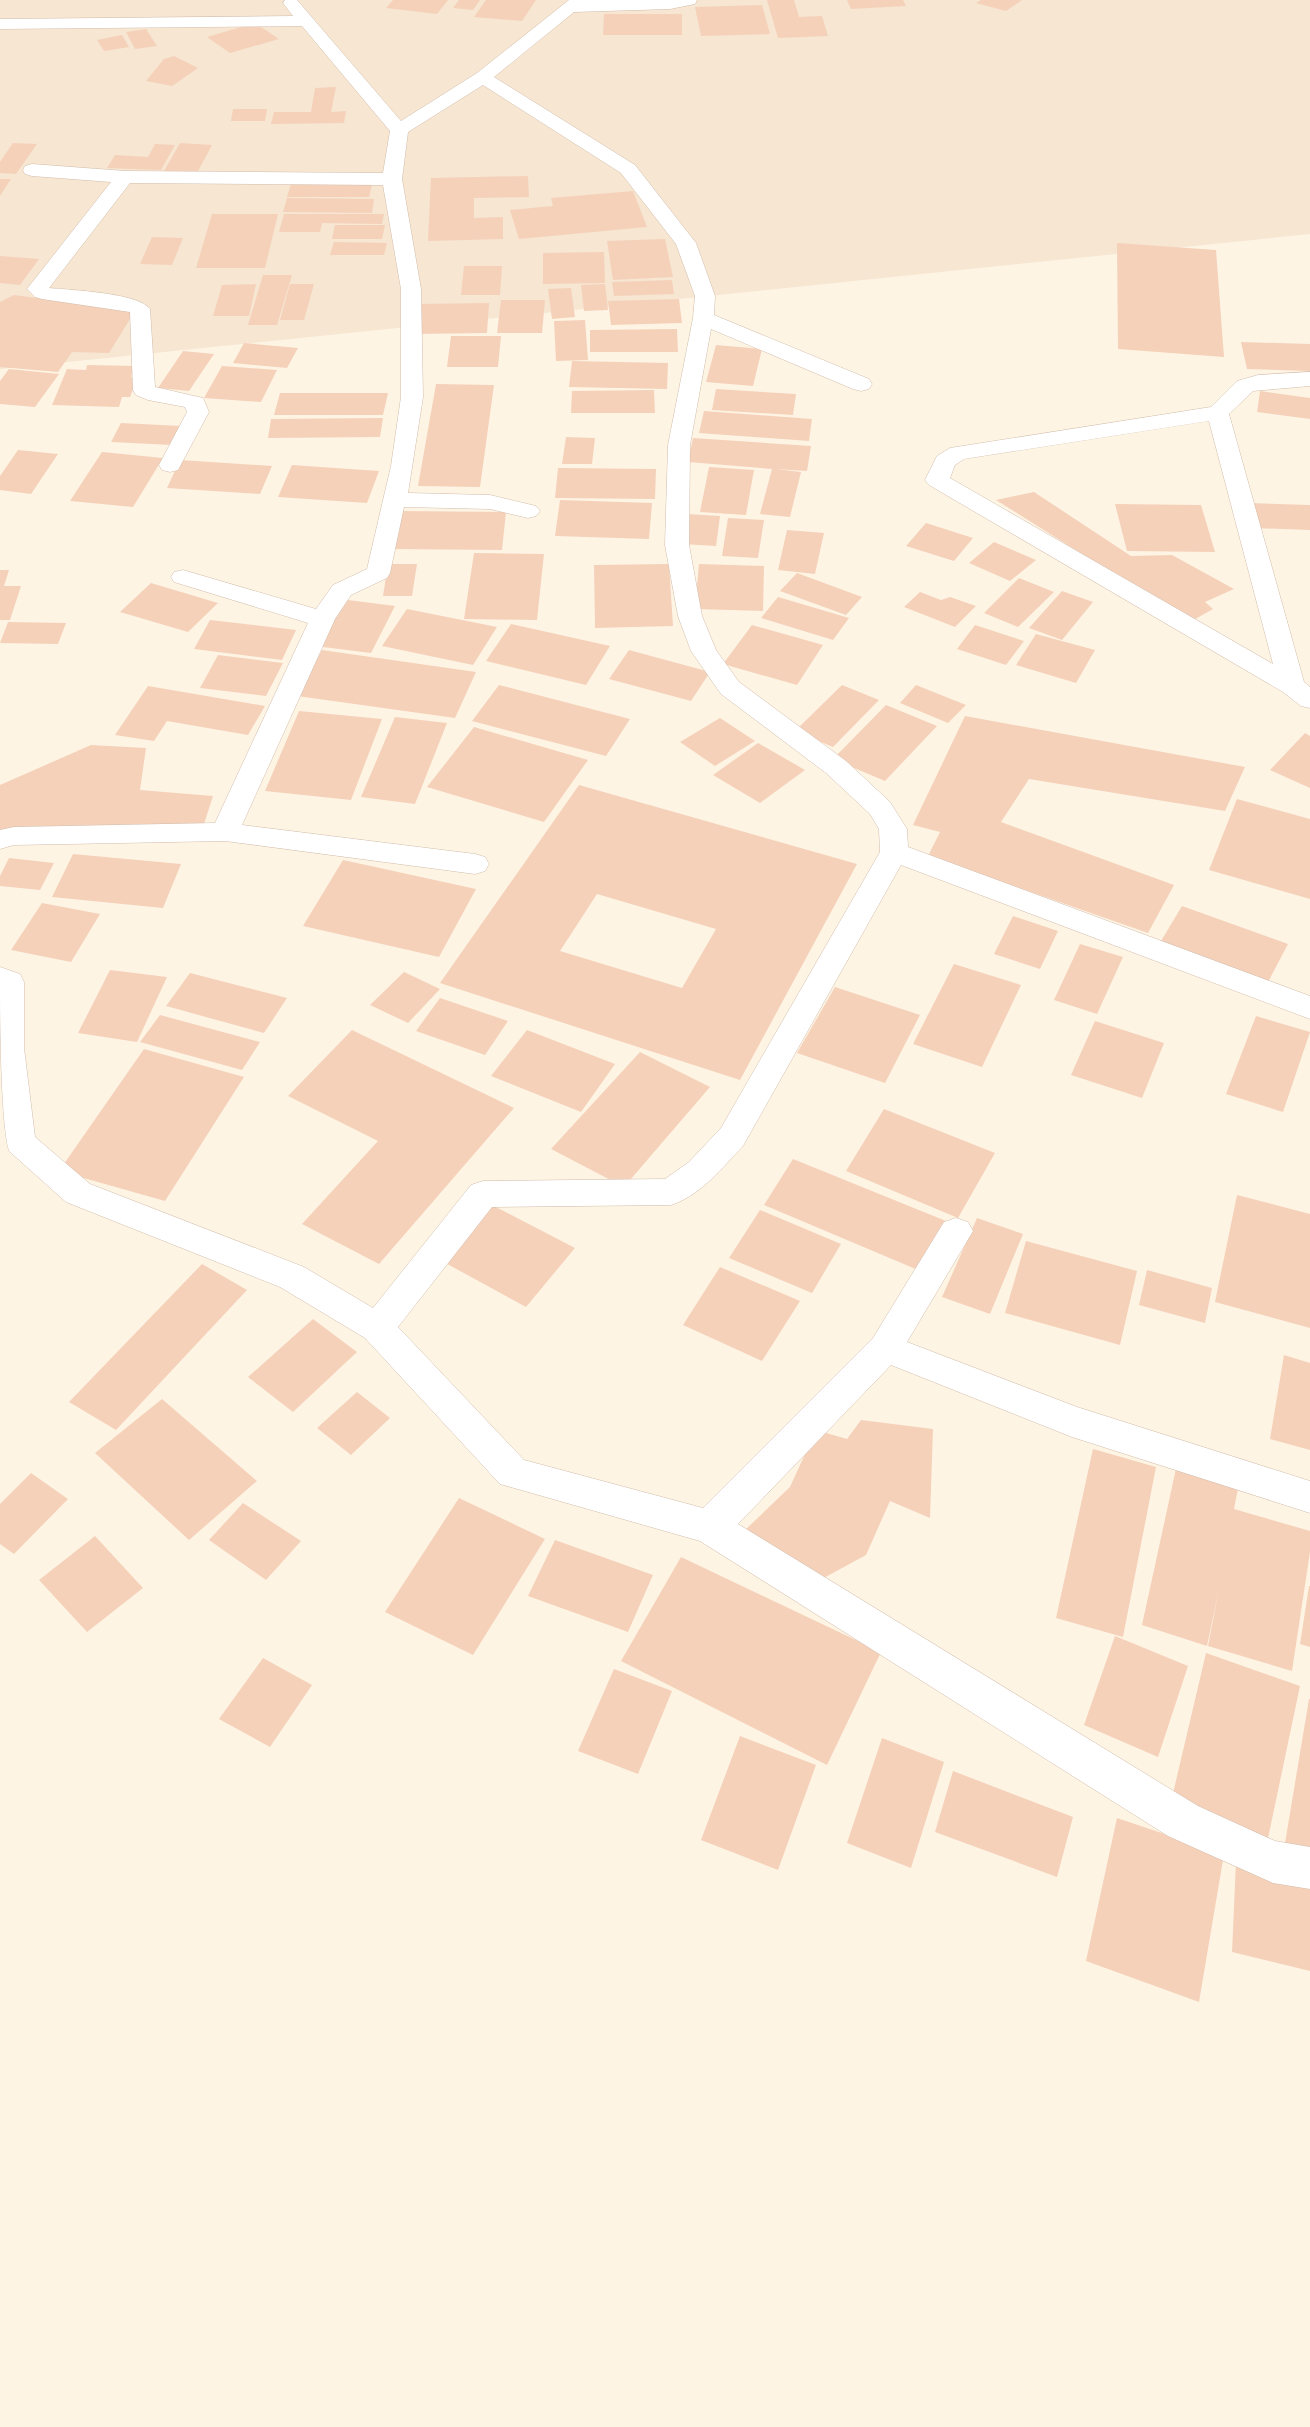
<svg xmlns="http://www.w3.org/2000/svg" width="1310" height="2427" viewBox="0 0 1310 2427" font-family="Jost,sans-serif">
<rect width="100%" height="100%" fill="#fef4e4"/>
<!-- residential -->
<path fill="#f6e6d2" d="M0,0h1310v234l-1310,135z"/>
<!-- building -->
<path fill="#f5d1ba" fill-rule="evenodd" d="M393,0h55l-11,14 -51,-6z
M459,0h21l-7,10 -20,-2z
M486,0h50l-14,21 -48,-4z
M767,0h27l5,17 23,-1 6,20 -50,2z
M847,0h56l3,6 -55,3z
M981,0h41l-16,11 -30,-8z
M762,5l8,29 -69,2 -6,-29z
M604,14h78v21h-79z
M255,23l24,16 -49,14 -23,-16z
M146,29l11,17 -22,3 -9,-17z
M122,35l7,12 -25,4 -7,-11z
M174,56l24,12 -26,18 -26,-5 18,-22z
M336,87l-5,25 15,-1 -2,12 -73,1 3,-12h37l4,-24z
M233,109h34l-2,12h-34z
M13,143l24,1 -21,30 -16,-1v-11z
M180,143l32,2 -15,28 -33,-2z
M155,144l20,1 -14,25 -54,-2 8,-13 33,2z
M528,176l1,21 -55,1v20l29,-1v22l-75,2 3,-63z
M0,179h11l-11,17z
M291,184l81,1 -3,12h-82z
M633,191l14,36 -128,12 -9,-29 43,-4 -2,-8z
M287,198l87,1 -2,14 -89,-1z
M212,214h66l-13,54h-69z
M284,214h100l-2,10 -60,-1 -2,9h-41z
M335,225h50l-3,14h-50z
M152,237l31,1 -11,27 -32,-1z
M665,239l8,38 -60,3 -6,-39z
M334,242l53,1 -3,12h-54z
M1117,243l99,7 8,107 -106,-8z
M604,252l1,31 -62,1v-31z
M0,256l39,3 -19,26 -20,-2z
M464,266h38l-2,29h-39z
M263,275h29l-15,50h-29z
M672,280l2,14 -60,2 -2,-14z
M256,284l-7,32h-36l9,-31z
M290,284h24l-10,36h-24z
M605,284l3,26 -24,1 -3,-26z
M571,288l4,29 -23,2 -4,-30z
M14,295l121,16 -26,42 -37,-1 -14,20 -58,-5v-65z
M679,299l3,24 -71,2 -3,-24z
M501,300h44l-3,33h-45z
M489,303l-2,30 -72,1 3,-30z
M585,320l3,40 -32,1 -2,-40z
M677,329l1,23h-88v-22z
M451,336h50l-3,31h-51z
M1241,342l69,2v27l-63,-2z
M244,343l54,5 -11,20 -54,-5z
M716,345l46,4 -9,37 -47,-4z
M183,351l31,3 -25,37 -31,-3z
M572,361l96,2 -1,26 -98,-2z
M87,365l48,1 -4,11h7l-8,20h-8l-3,10 -67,-2 15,-36 19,1z
M222,366l55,4 -16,32 -57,-4z
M9,369l50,5 -24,33 -35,-3v-23z
M436,384l58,1 -14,102 -62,-1z
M716,389l80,5 -3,21 -81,-5z
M654,390l1,23h-84l1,-22z
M1260,391l50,7v21l-53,-7z
M280,393h108l-5,22h-109z
M704,411l108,8 -3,22 -110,-8z
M383,418l-3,19 -112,1 3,-19z
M121,423l60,3 -9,19 -61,-3z
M566,437l29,1 -3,26h-30z
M693,438l118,8 -4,25 -31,-2 25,3 -11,45 -30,-3 12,-45 -84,-7z
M18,450l40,4 -27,40 -31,-4v-14z
M102,452l61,6 -30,49 -63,-6z
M180,460l92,6 -12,28 -93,-6z
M292,465l87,6 -12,32 -89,-6z
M709,467l45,3 -8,45 -46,-3z
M558,468l98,1 -1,30 -100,-1z
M1034,492l97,64 41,-1 62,34 -29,13 8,7 -23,13 -194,-122z
M560,500l92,3 -3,36 -94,-3z
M1247,503l63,2v25l-56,-2z
M1115,504l86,1 14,47 -88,-1z
M398,511l108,1 -4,38 -111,-1z
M687,514l33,2 -4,30 -34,-2z
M728,518l36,2 -6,38 -36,-2z
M926,523l47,15 -19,23 -48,-15z
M787,530l37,3 -9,41 -37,-4z
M994,542l42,18 -26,21 -41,-18z
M474,553l70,1 -7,66 -73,-1z
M388,564h29l-5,32h-29z
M669,564l4,62 -78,2 -1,-63z
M699,564l65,2 -1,45 -68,-2z
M0,570h9l-5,16h17l-11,34h-10z
M797,573l65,24 -16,18 -66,-24z
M1019,578l35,14 -36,35 -34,-14z
M151,583l67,20 -30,29 -68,-20z
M1062,591l31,11 -31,38 -33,-12z
M920,592l21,8 9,-3 26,9 -21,21 -51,-20z
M778,597l71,21 -16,22 -72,-22z
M340,599l55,7 -24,47 -56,-7z
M407,609l90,18 -24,38 -91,-19z
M210,620l86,10 -14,30 -88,-11z
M8,622l58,1 -8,21 -58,-1z
M511,624l99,22 -24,39 -100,-24z
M752,625l71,20 -26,40 -74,-21z
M975,625l49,16 -18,24 -49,-16z
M1036,634l59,16 -19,33 -60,-18z
M322,650l154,22 -21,46 -158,-22z
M629,650l81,22 -19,29 -82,-22z
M218,655l65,8 -17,33 -66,-8z
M499,685l131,34 -24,37 -134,-35z
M842,685l37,15 -46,47 -38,-16z
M916,685l50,20 -18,18 -48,-20z
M148,686l117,20 -17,29 -81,-14 -13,20 -39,-6z
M886,705l51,21 -52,55 -52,-22z
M299,711l83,8 -31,81 -86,-9z
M965,716l280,51 -20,44 -196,-32 -28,43 173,63 -26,48 -220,-77 12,-24 -27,-7z
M395,717l52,6 -32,81 -54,-7z
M720,718l35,23 -40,25 -35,-24z
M474,727l114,33 -44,62 -117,-35z
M1305,733l5,3v52l-40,-18z
M758,743l47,27 -45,33 -47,-28z
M91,745l55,3 -6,42 73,6 -10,31 -203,6v-48z
M579,785l278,79 -117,216 -300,-97zM597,894l119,35 -34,59 -122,-37z
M1237,799l73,20v80l-101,-29z
M73,854l108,10 -18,44 -111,-11z
M9,858l45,5 -14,27 -40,-4v-10z
M343,860l133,29 -37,68 -136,-31z
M42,903l58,11 -29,48 -60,-12z
M1182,906l106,38 -22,42 -108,-40z
M1013,916l45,15 -18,38 -46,-15z
M1080,944l43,13 -26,57 -43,-14z
M954,964l67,21 -39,82 -69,-23z
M110,970l57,7 -30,65 -59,-9z
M404,972l36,17 -32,34 -38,-18z
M190,973l97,25 -23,35 -98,-27z
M835,987l85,28 -35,68 -88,-30z
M440,998l68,23 -23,34 -69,-24z
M160,1015l100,27 -18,28 -102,-28z
M1256,1016l54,16 -27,80 -57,-18z
M1095,1021l69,22 -22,55 -71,-23z
M352,1030l162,78 -135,156 -77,-40 76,-83 -90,-45z
M527,1030l88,34 -34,48 -90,-36z
M144,1049l100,28 -79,124 -106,-30z
M640,1052l70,35 -86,100 -73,-38z
M884,1109l111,44 -37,65 -112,-47z
M793,1159l153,62 -28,49 -154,-65z
M1237,1195l73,19v114l-95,-26z
M490,1204l85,44 -49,59 -86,-47z
M760,1210l81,34 -29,49 -83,-35z
M977,1218l46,16 -33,80 -48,-17z
M1026,1241l111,30 -17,74 -115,-32z
M202,1264l45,26 -131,140 -47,-28z
M720,1267l80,34 -38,60 -79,-36z
M1147,1270l65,18 -7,35 -66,-18z
M313,1319l44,33 -64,60 -45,-35z
M1284,1355l26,8v87l-40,-11z
M357,1392l33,26 -39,37 -34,-27z
M162,1399l95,82 -68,59 -94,-87z
M861,1420l72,9 -3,89 -40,-17 -24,54 -46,25 -77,-48 47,-45 26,-57 31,9z
M1093,1449l63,18 -33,170 -67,-19z
M1177,1464l62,19 -5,26 76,22v21l-18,119 -84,-25 11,-57 -12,57 -65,-21z
M31,1473l37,26 -54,55 -14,-10v-40z
M459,1498l86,41 -72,116 -88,-43z
M243,1503l58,38 -35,39 -57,-40z
M95,1536l48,52 -56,44 -48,-52z
M555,1540l98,35 -25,57 -100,-36z
M681,1557l200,95 -54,113 -206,-104z
M1309,1586h1v61l-10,-3z
M1115,1636l73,30 -30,91 -74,-32z
M1206,1653l94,33 -33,157 -97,-37z
M263,1658l49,27 -42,62 -51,-28z
M614,1669l58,22 -34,83 -60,-23z
M1309,1699h1v155l-26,-5z
M740,1736l76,29 -38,105 -77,-30z
M882,1738l62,24 -33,106 -64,-25z
M953,1771l120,46 -16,60 -122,-45z
M1117,1818l107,36 -25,148 -113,-41z
M1236,1862l74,17v92l-78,-19z"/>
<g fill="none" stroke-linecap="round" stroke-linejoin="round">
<defs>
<path id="minor" d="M285,0h12l104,121 76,-48 92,-73h128l-2,4 -25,5 -96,3 -80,65 141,88 61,78 19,53 -1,19 155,64 3,5 -3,5 -8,2 -8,-2 -142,-60 -21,116 -1,100 13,71 14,34 23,32 107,79 44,41 17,27 1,18 402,149v23l-409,-154 -158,281c-21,22 -42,49 -72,59l-179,2 -94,120 126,133 179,48 170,-170 71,-116 12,-4 12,4 5,9 -66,111 170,65 233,74v32l-238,-76 -181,-72 -153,159 460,282 77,35 35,6v42l-37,-6 -105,-47 -468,-295 -200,-57 -135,-146 -85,-51 -214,-85 -57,-51c-9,-31 -9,-144 -9,-184l20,7 4,8v66l11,89 55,47 214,83 69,41 98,-123 12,-4 182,-2 24,-17 32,-34 159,-276 -1,-23 -9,-15 -44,-41 -105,-79 -30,-43 -13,-35 -13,-71 3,-100 25,-127 2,-22 -19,-52 -55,-71 -138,-88 -75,47 -6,47 19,110 2,108 -15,96 82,2 46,11 4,5 -4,5 -8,2 -38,-9 -86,-2 -14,66 -3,5 -36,17 -16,24 -93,206 233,29 10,3 4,7 -4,7 -10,3 -250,-33 -211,4 -14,4v-19l14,-3 201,-4 93,-200 -134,-41 -3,-5 3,-5 9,-2 133,39 17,-24 34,-16 24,-103 10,-69v-108l-18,-104 -253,-2 -81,105c21,2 90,5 101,21l5,78 48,11 6,14 -31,58 -8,2 -8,-2 -3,-5 28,-53 -2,-5 -37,-7 -12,-5 -3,-5 -3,-78 -88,-13 -7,-2 -8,-8 84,-107 -79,-6 -7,-2 -2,-4 2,-4 7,-2 93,7 258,2 7,-42 -88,-105 -302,3v-10l293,-3 -10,-13z
M1310,372v14l-57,5 -24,23 75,268 6,5v21l-9,-2 -18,-14 -354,-207 -4,-5 12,-24 13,-8 261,-41 26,-26 21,-6zM1209,421l64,243 -323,-186 5,-13 9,-6z"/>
</defs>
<!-- minor casing -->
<use href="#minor" stroke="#d2bdac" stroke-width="1"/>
<!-- minor -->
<use href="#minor" fill="#fff" fill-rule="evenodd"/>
</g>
</svg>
